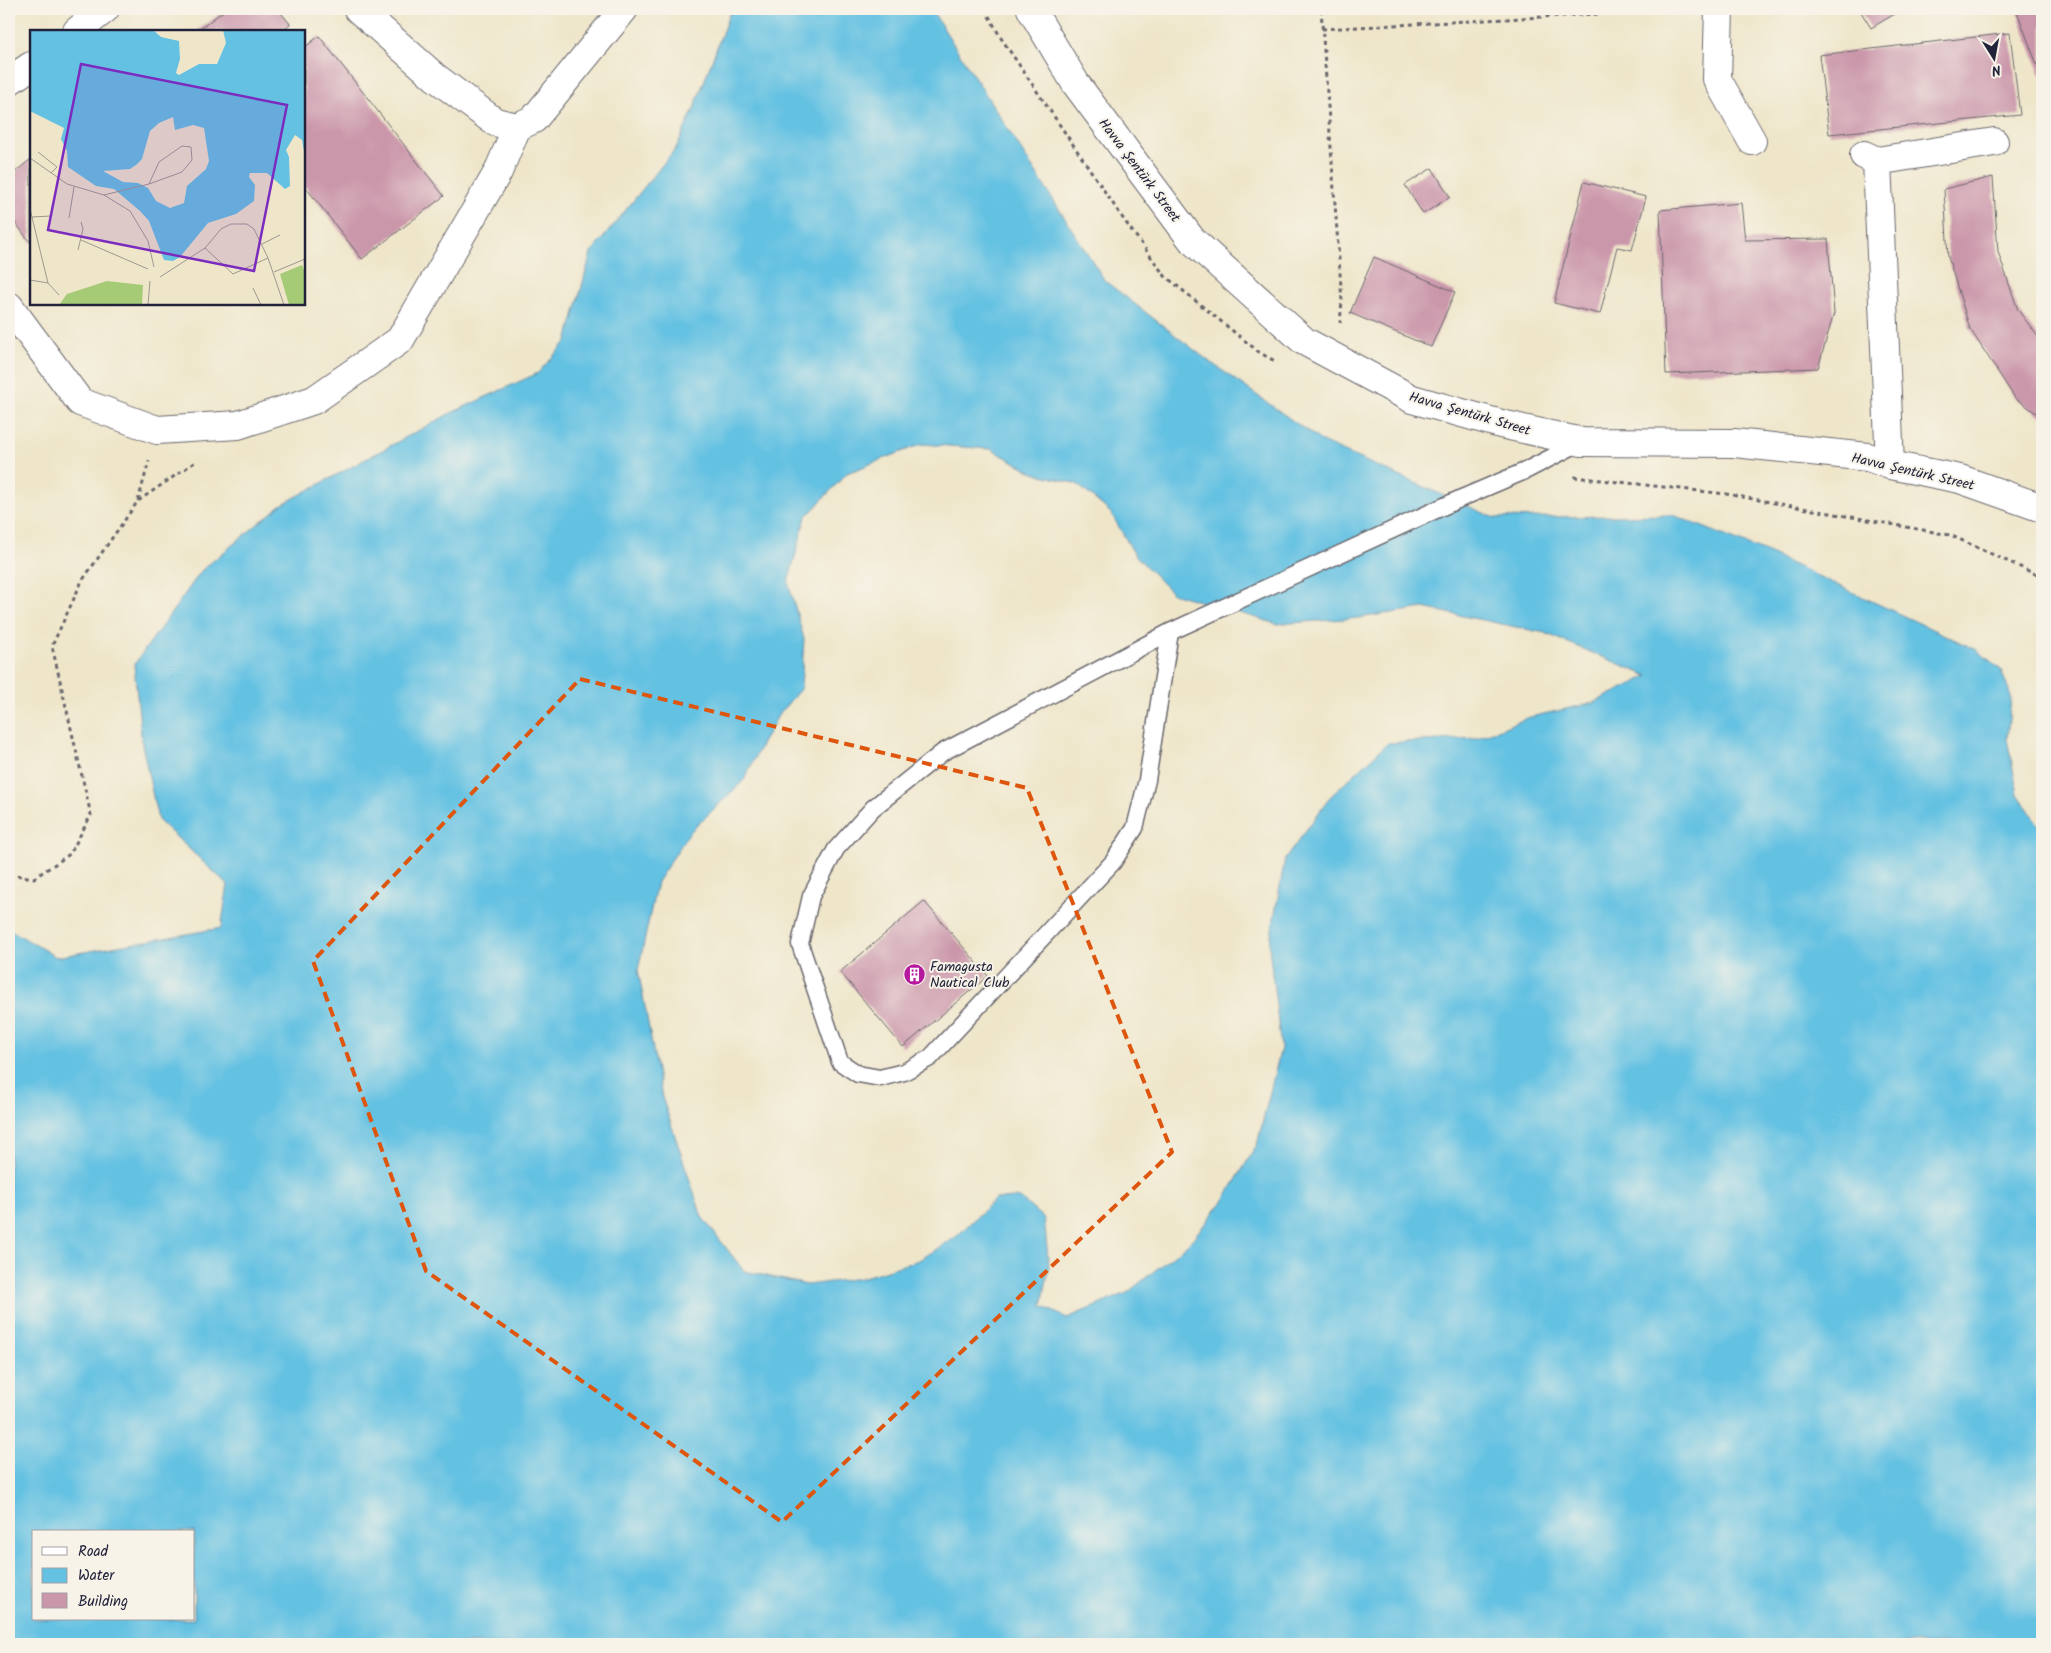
<svg xmlns="http://www.w3.org/2000/svg" width="2051" height="1653" viewBox="0 0 2051 1653" font-family="Kalam,sans-serif">
<rect width="100%" height="100%" fill="#f7f3e8"/>
<filter id="ink" filterUnits="userSpaceOnUse"><feTurbulence type="fractalNoise" baseFrequency=".02" numOctaves="2"/><feDisplacementMap in="SourceGraphic" scale="10" xChannelSelector="R" yChannelSelector="G"/><feConvolveMatrix kernelMatrix="1 2 1 2 8 2 1 2 1" color-interpolation-filters="sRGB"/></filter>
<filter id="wash" filterUnits="userSpaceOnUse"><feTurbulence type="fractalNoise" baseFrequency=".0096" numOctaves="4" result="noise"/><feDisplacementMap in="SourceGraphic" scale="20" xChannelSelector="R" yChannelSelector="G"/><feGaussianBlur stdDeviation="1.12" result="paint"/><feColorMatrix in="noise" values="0 0 0 0 0 0 0 0 0 0 0 0 0 0 0 0 0 1.4 0 .05"/><feComposite in="paint" operator="in"/></filter>
<g filter="url(#wash)">
<rect width="100%" height="100%" fill="#efe6ca"/>
<!-- water -->
<path fill="#64c1e2" stroke="#43728e" fill-rule="evenodd" d="M731,9h200l174,272 101,78 118,84 171,75 178,-3 95,38 209,97 24,20 10,27 -4,42 11,55 24,36v814h-2033v-715l47,28 165,-29 7,-43 -70,-65 -16,-76 -8,-79 68,-95 79,-65 168,-91 89,-41 29,-32 24,-88 85,-105 18,-39zM922,444l69,5 43,24 43,11 34,29 24,42 37,38 105,31 81,-6 66,-10 121,25 103,43 -55,27 -63,14 -53,21 -89,5 -57,53 -46,63 -16,87 12,102 -24,97 -33,55 -34,42 -63,51 -60,25 -25,-12 7,-39 -5,-48 -24,-21 -25,1 -39,38 -37,23 -58,18 -54,7 -63,-14 -42,-54 -40,-120 -24,-127 19,-88 32,-49 55,-53 17,-35 18,-31 22,-26 3,-49 -16,-57 18,-65 41,-44zM34,1532h160v87h-160z"/>
<g id="blocks">
<!-- building -->
<path fill="#ca96aa" d="M226,9h52l12,15 -9,7h-84z
M1859,9h44l-32,19z
M2016,9h26v69z
M2010,33l10,82 -191,19 -10,-79z
M319,36l125,160 -82,63 -58,-74v-137z
M31,159v84l-22,-28v-38z
M1432,168l18,29 -27,17 -18,-29z
M1993,177l5,75 20,58 24,32v75l-27,-19 -45,-69 -22,-72 -4,-68z
M1584,182l62,15 -14,53 -15,-3 -17,67 -46,-11z
M1741,203l4,37 83,-1 6,74 -16,55 -152,6 -6,-164z
M1374,257l81,35 -24,55 -81,-34z
M924,901l64,75 -85,71 -63,-75z"/>
</g>
</g>
<g filter="url(#ink)">
<use href="#blocks" fill-opacity="0" stroke="#6a676d" stroke-width="1"/>
<g fill="none" stroke-linecap="round" stroke-linejoin="round">
<defs>
<path id="service" d="M1170,632l-23,148 -12,48 -22,34 -183,196 -26,14 -24,6 -22,-4 -18,-12 -40,-118 11,-48 25,-47 37,-41 70,-56 227,-120 294,-135 61,-26 56,-29"/>
<path id="minor" d="M358,9l77,68 60,45 22,5 17,-8 90,-110
M1719,9l-2,70 35,62
M77,31l28,-22
M9,81l22,-15
M1864,155l13,6 117,-19
M1877,161l13,304
M9,306l71,96 77,28 81,-5 76,-25 86,-60 98,-168 19,-45"/>
<path id="tertiary" d="M1031,9l45,75 116,156 112,101 108,58 89,25 81,18 152,1 134,14 22,8 70,14 82,29"/>
</defs>
<!-- service casing -->
<use href="#service" stroke="#6a676d" stroke-width="19"/>
<!-- minor casing -->
<use href="#minor" stroke="#6a676d" stroke-width="30"/>
<!-- tertiary casing -->
<use href="#tertiary" stroke="#6a676d" stroke-width="30"/>
<!-- path -->
<path stroke="#6a676d" stroke-width="3" stroke-dasharray="4 4" stroke-linecap="butt" d="M985,9l16,29 123,182 41,56 95,77 15,8
M1321,9l21,292 -2,22
M1322,29l366,-20
M1574,477l152,17 224,41 92,42
M138,501l11,-40
M9,874l25,4 36,-24 21,-39 -39,-169 30,-65 56,-80 57,-39"/>
<!-- service -->
<use href="#service" stroke="#fff" stroke-width="16"/>
<!-- minor -->
<use href="#minor" stroke="#fff" stroke-width="28"/>
<!-- tertiary -->
<use href="#tertiary" stroke="#fff" stroke-width="28"/>
</g>
</g>
<!-- marked area -->
<path fill="none" stroke="#de560e" stroke-width="4" stroke-dasharray="10 6" stroke-linejoin="round" d="M580,679l447,109 145,364 -390,370 -356,-251 -113,-310z"/>
<!-- icons -->
<defs>
<symbol id="building-disc" viewBox="-11 -11 22 22"><circle r="9.5" fill="#b5179e" stroke="#f7f3e8"/><path d="M-4-6H4V6H1V3H-1V6H-4ZM-2.5-4.3h1.7v1.8h-1.7ZM.8-4.3h1.7v1.8H.8ZM-2.5-1h1.7V.8h-1.7ZM.8-1h1.7V.8H.8Z" fill="#fff"/></symbol>
</defs>
<g fill-rule="evenodd">
<use href="#building-disc" x="902" y="962" width="25" height="25"/>
</g>
<g text-anchor="middle" stroke-width="4" stroke-linejoin="round" paint-order="stroke">
<!-- street labels -->
<g font-size="14" fill="#22223b" stroke="#f7f3e8">
<text transform="translate(1140 170) rotate(53)" y="5">Havva Şentürk Street</text>
<text transform="translate(1470 413) rotate(16)" y="5">Havva Şentürk Street</text>
<text transform="translate(1913 471) rotate(13)" y="5">Havva Şentürk Street</text>
</g>
<!-- poi labels -->
<g font-size="14" fill="#22223b" stroke="#f7f3e8" text-anchor="start">
<text x="930" y="971">Famagusta<tspan x="930" dy="16">Nautical Club</tspan></text>
</g>
</g>
<!-- overview -->
<g transform="translate(30 30)">
<rect width="275" height="275" fill="#efe6ca"/>
<path d="M272,235l3,8v31l-16,1 -9,-31zM77,251l36,4 -1,20h-83l8,-11z" fill="#a5cb76"/>
<path d="M0,0h123l8,7 18,4 1,18 -4,14 3,2 20,-11h18l9,-21 -3,-13h82v127l-3,-17 -7,-5 -9,15 3,7 1,29 -5,3 -18,-16h-17l-1,4 6,8 -1,16 -18,13 -28,9 -28,34 -7,4 -9,-1 -15,-39 -9,-10 -26,-22 -18,-3 -28,-19 -1,-16 -6,-12 3,-11 -34,-17zM143,87l2,13 18,-5 11,3 5,33 -3,8 -19,17 -3,17 -14,5 -14,-7 -8,-13 -10,-5 -15,-1 -20,-11 27,-2 6,-4 6,-6 8,-28 9,-8z" fill="#64c1e2" fill-rule="evenodd"/>
<path fill="none" stroke="#9d9891" stroke-width="1" d="M8,122l19,15 -6,6M0,128l37,26 37,11 26,16 18,30 6,26M74,165l45,-11 33,-12 10,-12 -1,-13 -9,-1 -23,16 -10,22M0,179l18,74 11,12M2,187l19,-1M39,188l5,-31M51,210l67,29M232,214l18,-9M175,218l28,26 35,-16M48,220l5,-21 -2,-7M244,242l31,-13M130,247l45,-29 16,-19 10,-5h16l7,5 14,29 16,47M0,250l18,3M223,258l8,17M118,275l2,-24"/>
<path fill="#7b2cbf" fill-opacity="0.15" stroke="#7b2cbf" stroke-width="2.5" d="M51,34l206,41 -33,166 -206,-41z"/>
<rect width="275" height="275" fill="none" stroke="#22223b" stroke-width="2.5"/>
</g>
<!-- margin -->
<rect width="2051" height="1653" fill="none" stroke="#f7f3e8" stroke-width="30"/>
<!-- legend -->
<rect x="32" y="1530" width="162" height="90" fill="#f7f3e8" stroke="#a29fa3"/>
<rect x="42" y="1547" width="25" height="8" fill="#ffffff" stroke="#a29fa3"/>
<text x="78" y="1556" font-size="15" fill="#22223b">Road</text>
<rect x="42" y="1568" width="25" height="15" fill="#64c1e2" stroke="#a29fa3"/>
<text x="78" y="1580" font-size="15" fill="#22223b">Water</text>
<rect x="42" y="1593" width="25" height="15" fill="#ca96aa" stroke="#a29fa3"/>
<text x="78" y="1606" font-size="15" fill="#22223b">Building</text>
<!-- north arrow -->
<g transform="translate(1994 58) rotate(169)" stroke="#f7f3e8" stroke-width="4" paint-order="stroke">
<path d="M0-4L9 19L0 12L-9 19Z" fill="#22223b"/>
<text y="-8" font-size="14" font-weight="bold" text-anchor="middle" fill="#22223b">N</text>
</g>
</svg>
